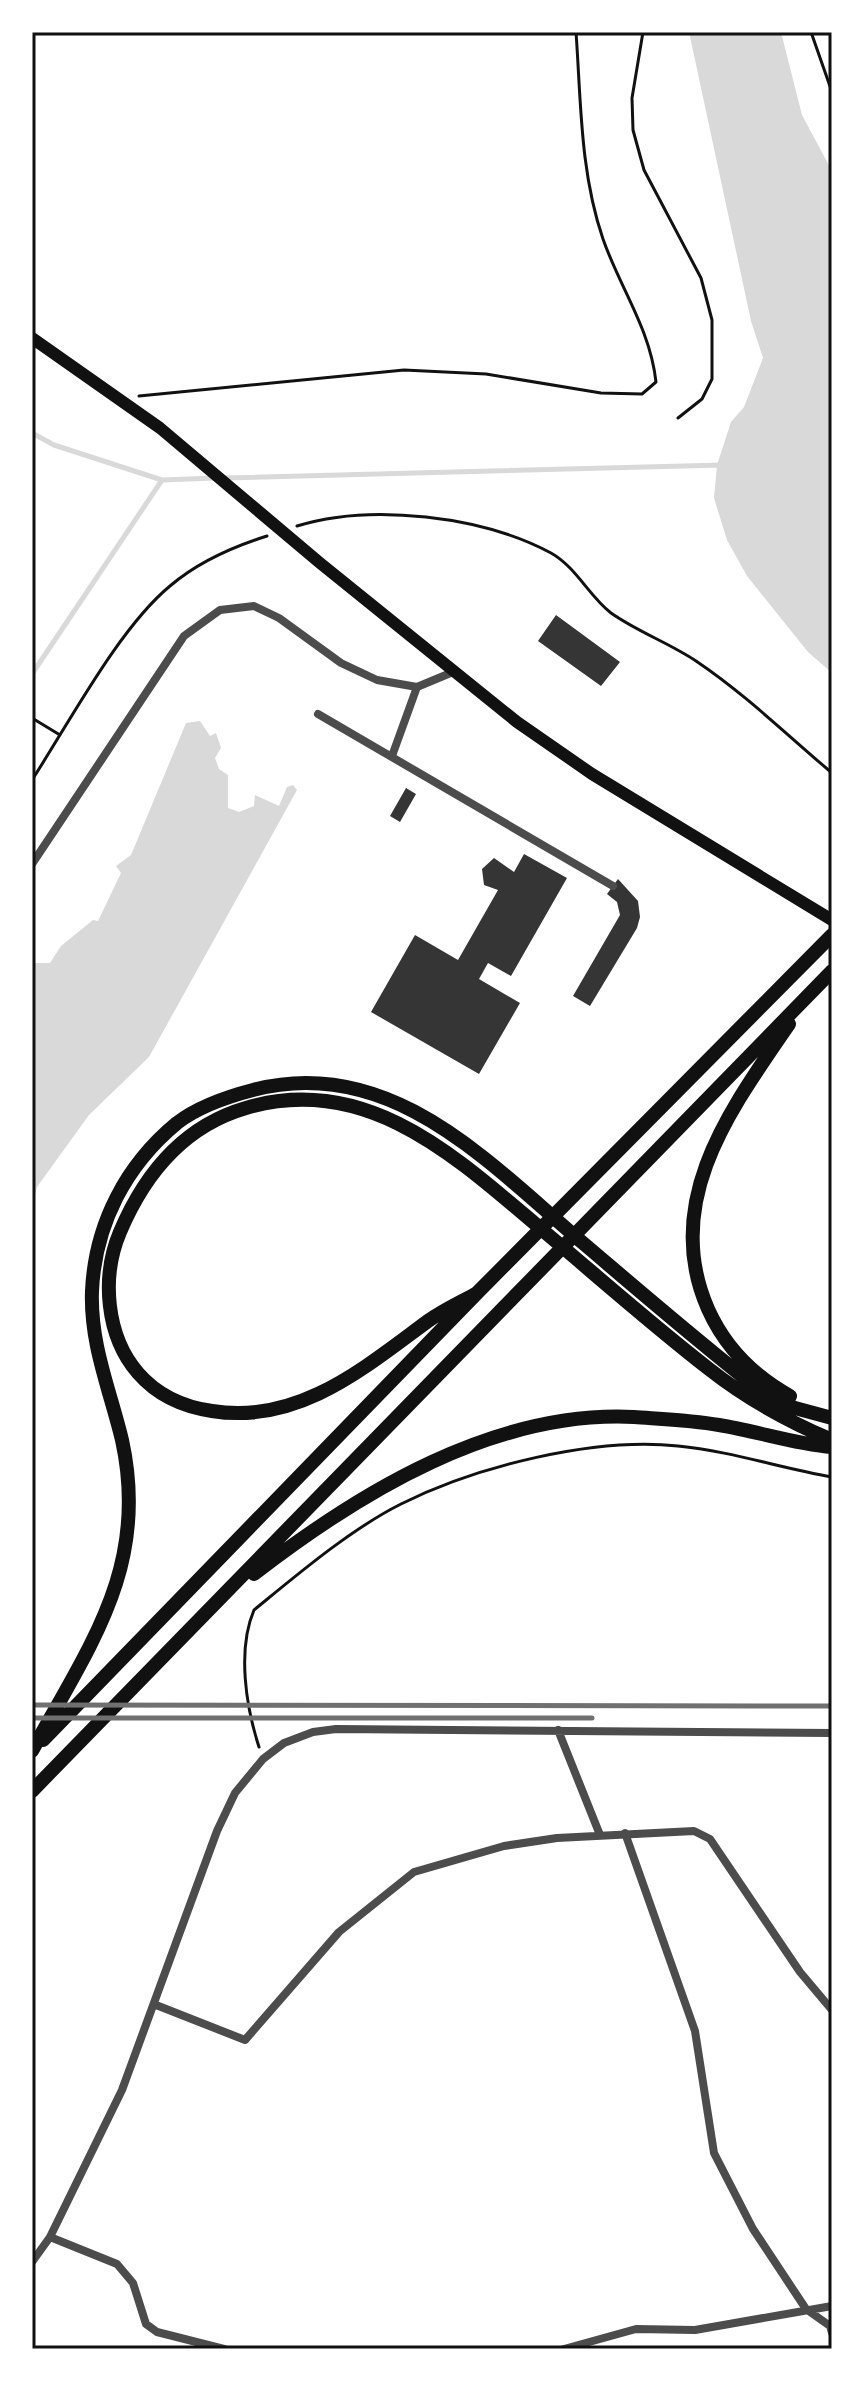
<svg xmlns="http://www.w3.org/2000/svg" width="864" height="2381" viewBox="0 0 864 2381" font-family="'Fira Sans Condensed',sans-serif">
<rect width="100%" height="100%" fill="#fff"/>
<!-- water -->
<path fill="#d9d9d9" d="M689,32h92l21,83 30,56v502l-24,-21 -61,-76 -20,-36 -13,-42 3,-33 14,-43 13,-15 19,-49 -12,-37z
M200,721l10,15 6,-3 5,15 -6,10 4,11 9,6v33l11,4 15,-6 1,-11 24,11 8,-19 6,-2 4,5 -148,267 -60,58 -52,72 -5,19v-243h18l11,-17 32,-26 5,1 23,-48 -5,-7 15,-11 55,-132z"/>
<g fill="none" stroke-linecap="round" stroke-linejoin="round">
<!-- stream -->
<path stroke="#d9d9d9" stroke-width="5" d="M32,433l22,12 108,35
M225,478l498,-13
M32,674l130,-194 53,-2"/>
</g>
<!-- building -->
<path fill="#353535" d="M556,615l64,47 -19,24 -63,-45z
M406,788l10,6 -16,28 -10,-6z
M524,854l43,24 -56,98 -23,-13 -9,16 41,24 -41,71 -108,-62 44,-77 43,25 40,-70 -14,-5 -2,-16 12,-11 20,14z
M618,879l20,22 2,16 -3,11 -47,78 -17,-10 47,-81 -3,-13 -10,-8z"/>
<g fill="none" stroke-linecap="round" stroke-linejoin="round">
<!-- path -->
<path stroke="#111" stroke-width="3" d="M643,32l-11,66 1,32 11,40 57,108 11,42v59l-10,20 -24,19
M811,32l21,60
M139,396l265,-26 82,4 115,19 41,1 14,-12c-6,-54 -36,-94 -53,-143 -23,-67 -22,-138 -27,-207
M297,526c74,-23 185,-10 254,27 25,14 38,43 60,60 27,19 58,30 85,48 49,33 91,74 136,112
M32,718l28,17
M32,780c37,-57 87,-152 138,-194 28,-24 62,-39 97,-50
M259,1747c-13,-40 -22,-97 -5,-137 44,-36 97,-81 147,-106 76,-38 193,-67 277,-58 52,5 102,22 154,31"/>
<!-- minor -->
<path stroke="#4c4c4c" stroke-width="8" d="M318,714l295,172
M392,756l25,-69
M32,864l152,-228 36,-26 34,-4 25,12 62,45 36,17 40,7 36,-15
M558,1730l42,105
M625,1833l70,198 19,122 39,76 53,80 24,17 2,7
M156,2005l89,35 94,-108 75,-60 90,-26 53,-8 137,-7 16,8 90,133 32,38
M50,2237l67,27 16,19 13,41 11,8 67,17
M32,2262l18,-25 72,-147 95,-259 18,-38 28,-34 21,-16 29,-11 23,-3 496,4
M564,2349l72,-20 59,1 137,-24"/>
<!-- secondary -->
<path stroke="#111" stroke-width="12" d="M32,338l128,90 160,135 197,159 75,52 240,146"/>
<!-- trunk -->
<path stroke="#111" stroke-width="14" d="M789,1024c-59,86 -128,178 -81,285 17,38 46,67 82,87
M477,1293c-16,9 -34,17 -49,28 -64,47 -130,104 -216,90 -28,-4 -54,-15 -74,-38 -32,-37 -37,-96 -18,-141 25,-59 64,-106 126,-124 120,-36 210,49 294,120 56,47 111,96 169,141 38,30 78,52 123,71
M254,1574c106,-82 241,-164 380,-157 28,2 57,3 85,8 38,6 75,19 113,22
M43,1740l434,-447 355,-358
M32,1751c57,-105 118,-184 90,-311 -12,-50 -32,-96 -30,-149 3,-67 34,-126 85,-168 22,-17 49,-26 76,-33 137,-36 235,72 330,153 60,51 120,103 182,151l30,14 37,10
M32,1791l800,-820"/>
<!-- rail -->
<path stroke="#707070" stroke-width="5" d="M32,1705l800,1
M32,1718h560"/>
</g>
<!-- border -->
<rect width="864" height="2381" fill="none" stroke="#ffffff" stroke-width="68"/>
<rect x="34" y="34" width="796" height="2313" fill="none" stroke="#111" stroke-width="3"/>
</svg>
